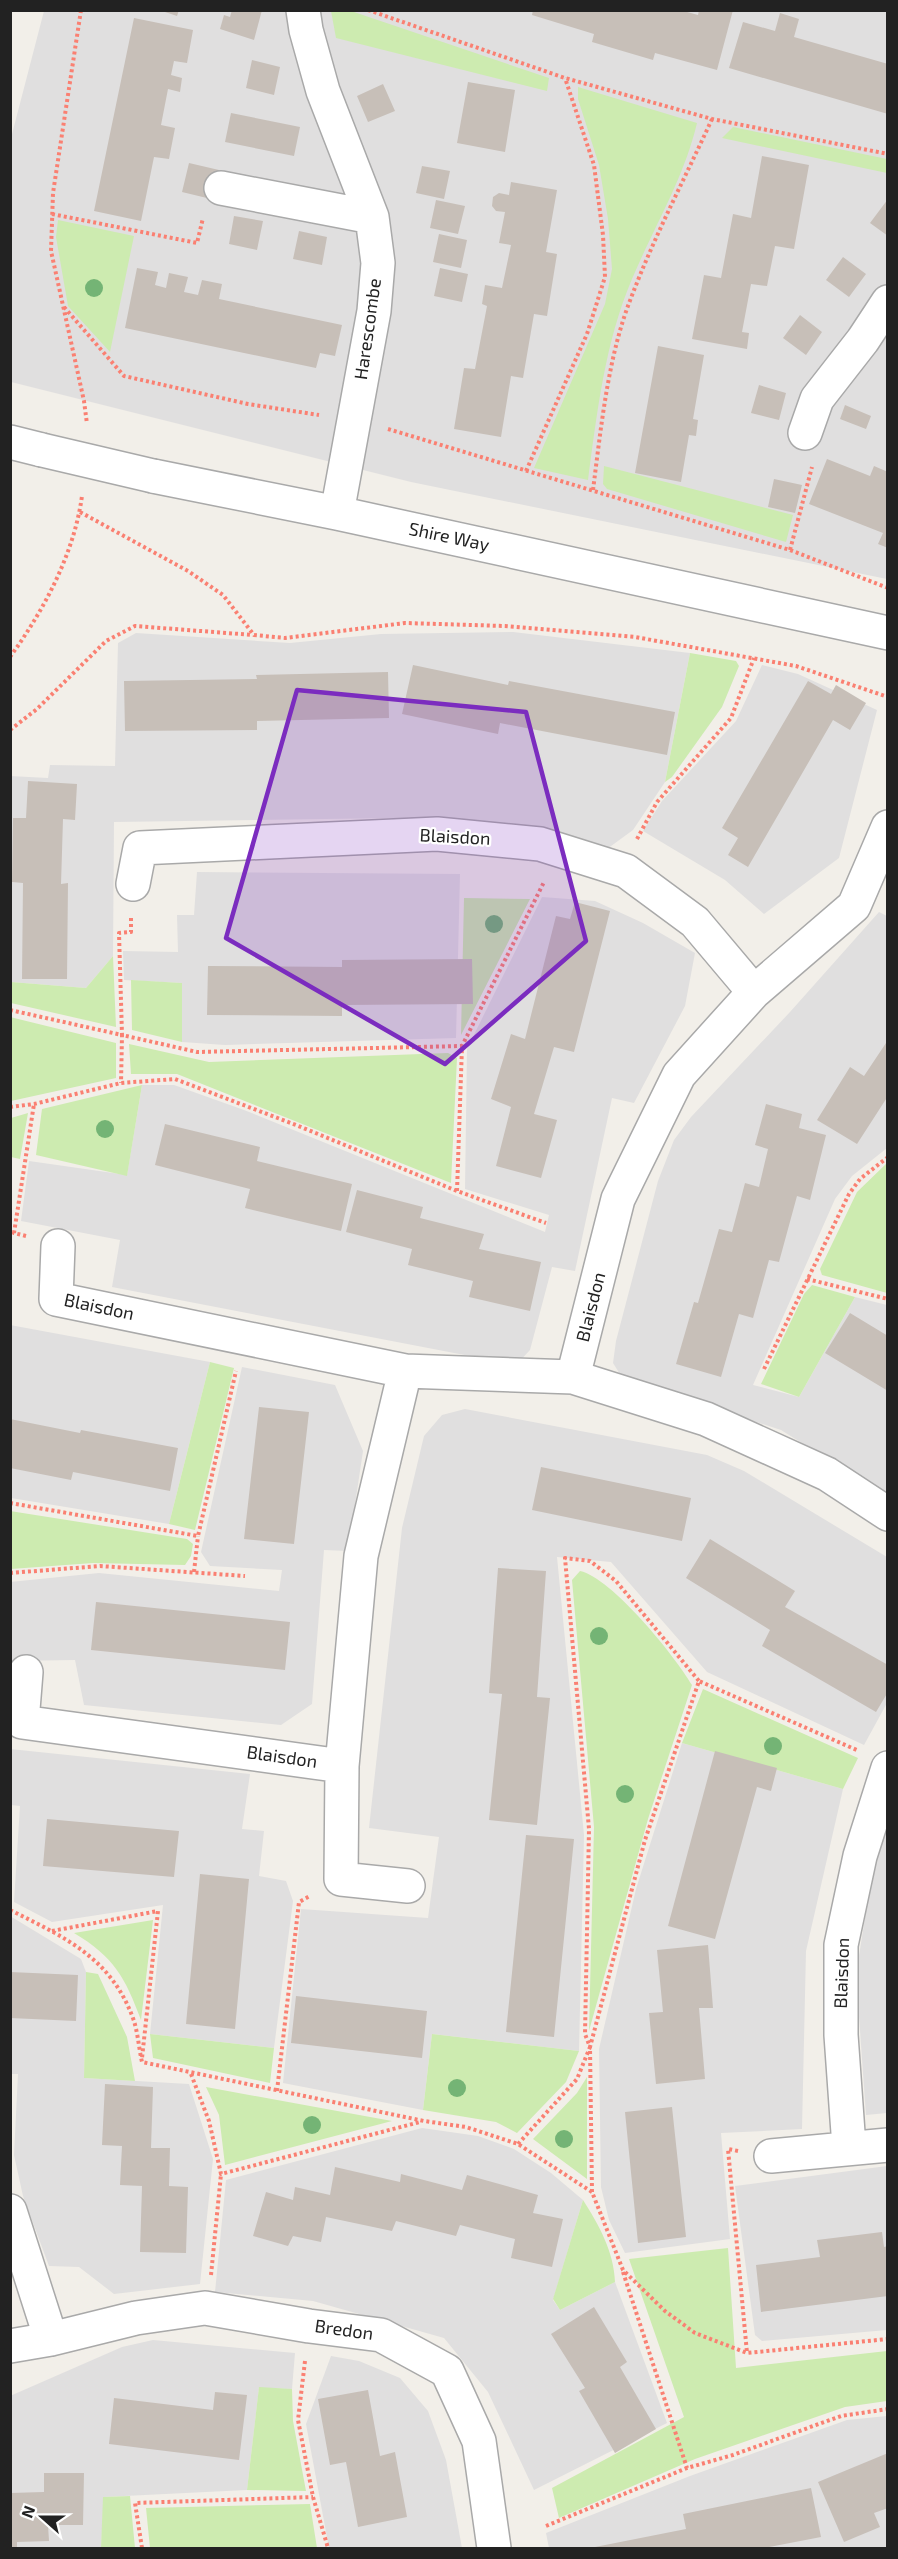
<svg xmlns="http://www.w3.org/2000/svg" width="898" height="2559" viewBox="0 0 898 2559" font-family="'Exo 2',sans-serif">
<rect width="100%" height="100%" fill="#f2efe9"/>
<!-- residential -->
<path fill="#e0dfdf" d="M44,11h843v568l-476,-97 -400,-100v-244z
M513,632l177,21 -25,129 -32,48 -26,19 -96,-24 -114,-7 -283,4 -1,134 -27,32 -75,-6 -1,-206 38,2 2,-13 65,1 3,-123 18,-10 154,10 91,-9z
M762,665l36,9 79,36 -38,148 -75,56 -39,-34 -82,-49 19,-30 74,-80z
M197,872l263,2 -4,164 -231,7 -43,-3v-59l-58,-3 -1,-29 55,1 -1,-37h17z
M542,897l53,4 48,22 52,30 -10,53 -51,97 -22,-5 -37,173 -23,-4 -22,83 -14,15 -404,-78 8,-47 -99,-19 8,-60 98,14 15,-90h32l70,25 301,122 4,-17 -84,-26 2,-140z
M879,912l8,4v232l-35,28 -17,23 -82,186 46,12 56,-100 32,8v191l-106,-66 -158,-51 -10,-16 3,-22 42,-160 16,-41 17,-23 99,-105z
M10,1325l200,37 -41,162 -158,-26z
M242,1367l93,18 28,66 -15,100 -24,-1 -12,154 -31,21 -197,-20 -9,-45 -64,1 -1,-79 89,-9 180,18 3,-21 -72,-4 -9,-14z
M465,1409l242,46 37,16 143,86v146l-23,42 -157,-73 -96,-110 -54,-5 27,278 -5,216 -147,-17 -9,76 -140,-27 18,-174 127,9 11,-81 -70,-9 33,-300 22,-92 18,-21z
M682,1743l161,46 -37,162 -4,178 -81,4 9,106 -105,14 -16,-33 -8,-33 -2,-138 37,-160z
M10,1749l240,25 -8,55 22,2 -5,45 27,5 7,20 -19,147 -124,-14 13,-129 -111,17 -38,-20 6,-96 -9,-1z
M887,1825v288l-21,2 -10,-141 15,-93z
M10,1916l71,43 5,13 -2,106 105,6 24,75 -13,125 -86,10 -35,-27 -30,-1 -26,-70 -9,-41 4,-81h-8z
M422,2128l56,8 36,13 37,24 32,27 -30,100 7,10 55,-28 52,141 -133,67 -46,-98 -44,-54 -131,-37 -98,-9 11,-112z
M887,2166v164l-125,11 -7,-6 -20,-149z
M153,2340l142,13 -3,36 -33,-1 -12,102 -143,7 -3,51h-90l-1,-152 112,-49z
M331,2356l28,5 41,17 28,33 18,49 16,88h-133l-23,-124z
M887,2416v132h-338l-3,-15 144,-57 157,-56z"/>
<!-- grass -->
<path fill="#cdebb0" d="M331,11h20l198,67 -2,13 -211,-53z
M578,87l119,36c-13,55 -43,104 -65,156 -27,63 -35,134 -44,201l-54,-12 71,-164 7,-35 -4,-50 -9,-54 -21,-66z
M733,127l154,32v14l-165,-35z
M58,220l76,16 -24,116 -42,-46 -12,-69z
M604,466l189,49 -7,27 -179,-53 -4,-5z
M690,653l46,8 3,5 -17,41 -50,70 -7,5z
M464,898l66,1 -69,136z
M113,956l3,71 -105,-24v-21l75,6z
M131,980l51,3v59l-50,-12z
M10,1017l106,26v35l-105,23z
M129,1044l80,18 239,-9 9,5 -6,125 -274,-109h-46z
M142,1085l-15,91 -91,-21 6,-46z
M28,1113l-8,46 -9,-2v-39z
M887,1163v130l-65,-18 -2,-6 37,-77z
M812,1285l43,12 -56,100 -38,-13 43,-90z
M210,1362l24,6 -39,162 -26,-6z
M10,1511l177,28 6,5 -2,12 -6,9 -92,-2 -82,6z
M580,1571c32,7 95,85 112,114l-44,134 -59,212 5,-204 -22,-247z
M703,1689l155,69 -15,31 -161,-46z
M153,1920l-12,100c-16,-43 -27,-63 -67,-87z
M86,1972l12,2 29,63 8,44 -51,-3z
M150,2034l124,14 -4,35 -117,-25z
M432,2034l147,17 -13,31 -49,51 -21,-11 -73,-12z
M587,2077v102l-54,-40 44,-46z
M206,2087l186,34 -167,44 -6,-50z
M583,2200c16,25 31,52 32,82l-55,28 -7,-11z
M728,2248l8,120 151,-17v50l-42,6 -150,52 -136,59 -7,-30 132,-71 -55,-158z
M259,2387l33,2 1,32 13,70 -59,-1z
M130,2496l5,52h-34l2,-51z
M310,2504l7,44h-167l-4,-40z"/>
<!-- building -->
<path fill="#c7bfb8" d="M159,10h20l-2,6z
M232,10h30l-8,30 -34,-11 4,-14 6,2z
M533,10h147l18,5 1,-5h34l-16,60 -62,-17 -2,7 -61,-18 2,-8 -62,-19z
M780,13l19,6 -5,18 94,27v50l-159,-46 14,-46 32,9z
M134,18l59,12 -6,33 -13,-2 -3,14 11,3 -2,14 -12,-3 -7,36 14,3 -6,31 -15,-2 -13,64 -47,-10z
M252,60l28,7 -6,28 -28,-7z
M468,82l47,8 -10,62 -48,-9z
M383,84l12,27 -27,11 -11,-26z
M231,113l69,14 -6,29 -69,-14z
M762,156l47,9 -15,84 -19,-3 -8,40 -16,-2 -9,48 7,1 -2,16 -55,-10 12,-64 17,3 12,-64 18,4z
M189,163l30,7 -8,29 -29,-7z
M422,166l28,5 -6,28 -28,-6z
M511,182l46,8 -11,62 11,2 -10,62 -13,-2 -11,64 -12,-2 -10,61 -47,-8 10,-61 11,1 12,-63 -5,-2 3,-19 17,3 9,-43 -12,-2 6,-31 -9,-1 -4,-5 1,-9 6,-4 10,2z
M888,199v37l-18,-13z
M436,200l29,6 -7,28 -28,-6z
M234,216l29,5 -6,29 -28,-6z
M299,231l28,6 -5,28 -29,-6z
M439,234l28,6 -6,28 -28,-6z
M843,257l23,17 -17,23 -23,-17z
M137,268l21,4 -3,13 11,3 3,-15 19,4 -4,15 14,3 4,-15 20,4 -3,15 123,26 -7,31 -15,-3 -4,15 -191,-40z
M440,268l28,6 -6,28 -28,-6z
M800,315l22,17 -16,23 -23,-17z
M658,346l46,9 -11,64 5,1 -2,16 -7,-1 -8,47 -46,-9z
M759,385l27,8 -7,27 -28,-7z
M845,405l26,11 -5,13 -26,-10z
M827,459l43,17 4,-10 14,6v76l-10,-4 5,-11 -74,-29z
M774,479l28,6 -7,28 -27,-6z
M413,665l95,20 1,-4 166,31 -8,43 -167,-32 -2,11 -96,-20z
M388,672l1,46 -132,3v9l-132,1 -1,-50 133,-2 -1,-4z
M808,681l23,13 5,-9 30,18 -16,27 -17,-10 -85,147 -20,-12 10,-17 -16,-10z
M28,781l49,3 -2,36 -12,-1 -2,65 7,-1 -1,96h-45l1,-96 -11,-1 1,-64h13z
M575,902l35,9 -36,141 -20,-5 -20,67 23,6 -16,58 -45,-12 15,-59 -20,-8 20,-65 14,5 31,-123 14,3z
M472,959l1,45 -131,1v11l-135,-1 1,-49 134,1v-7z
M888,1040v56l-31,48 -40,-24 33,-53 14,9z
M766,1104l36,10 -3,14 27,7 -16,65 -13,-4 -18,66 -10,-2 -16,58 -14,-4 -18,63 -45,-13 18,-62 4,1 21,-74 13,3 13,-49 14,4 9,-38 -13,-4z
M165,1124l95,23 -3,14 95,23 -11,47 -96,-23 5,-19 -95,-24z
M357,1190l66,17 -3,11 64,16 -5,15 62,13 -11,49 -61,-14 4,-16 -65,-16 4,-16 -66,-17z
M850,1313l38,23v55l-63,-38z
M259,1407l50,5 -15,132 -50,-5z
M10,1419l70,14 1,-3 97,18 -8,43 -97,-19 -2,8 -61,-12z
M541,1467l150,31 -9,43 -150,-31z
M710,1539l85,52 -10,16 103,58v27l-12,20 -114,-66 8,-16 -84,-52z
M498,1568l48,3 -9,126 13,1 -13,127 -48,-5 13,-126 -13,-1z
M96,1602l194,20 -5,48 -194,-20z
M715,1751l62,17 -6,23 -14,-4 -42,152 -47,-13z
M47,1819l132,12 -5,46 -131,-11z
M526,1835l48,4 -20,198 -48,-5z
M200,1874l49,5 -14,150 -49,-5z
M708,1945l5,63h-14l6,71 -49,5 -7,-71 14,-1 -6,-62z
M10,1972l68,3 -2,46 -66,-3z
M296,1996l131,15 -5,47 -131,-15z
M105,2084l48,3 -2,61h19l-1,38 19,1 -2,66 -46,-1 2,-66 -22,-1 2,-39 -20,-1z
M672,2107l14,130 -48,6 -13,-131z
M335,2167l65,15 1,-8 61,16 5,-15 71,20 -5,18 30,6 -11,48 -41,-9 4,-19 -55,-14 -4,11 -60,-15 -4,10 -66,-14 -5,25 -28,-6 -5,10 -35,-10 13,-44 27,8 2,-13 35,8z
M882,2232l2,15 4,-1v50l-127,16 -5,-47 64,-8 -3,-17z
M594,2307l33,55 -7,5 36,62 -41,24 -36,-62 6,-3 -34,-54z
M368,2390l12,66 15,-4 12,65 -49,10 -12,-65 -16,3 -12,-66z
M215,2392l32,3 -8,65 -130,-16 5,-46 99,12z
M888,2453v55l-14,5 6,14 -36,15 -26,-60z
M44,2473h40l-1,52h-35l1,16 -32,1v6h-7v-55l34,-1z
M811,2488l10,49 -57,11h-174l96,-19 -3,-15z"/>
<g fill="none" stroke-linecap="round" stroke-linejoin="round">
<defs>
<path id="minor" d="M303,10l3,20 17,61 49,126 6,46 -4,48 -37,202
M221,188l151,29
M805,433l12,-34 46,-59 25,-38
M10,442l32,8
M153,476l184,37 551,120
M133,884l7,-36 297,-14 103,10 86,27 69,51 59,70
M58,1246l-2,53 349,72 168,6 133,42 121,55 61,40
M405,1371l-44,185 -19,210 -1,113 67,7
M573,1377l45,-178 61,-124 75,-83 100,-86 34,-79
M26,1672l-4,50 320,44
M849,2147l-8,-112v-90l19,-89 28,-88
M771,2156l117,-11
M10,2211l41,128
M10,2346l41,-7 85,-21 69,-10 104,18 72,9 66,36 32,70 15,107"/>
</defs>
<!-- minor casing -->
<use href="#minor" stroke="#a9a9a9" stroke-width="36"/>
<!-- path -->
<path stroke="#fa8072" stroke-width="4" stroke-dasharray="3 3" stroke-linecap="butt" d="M81,10l-28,183 -2,58 33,150 3,23
M368,10l197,68 147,41 176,35
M52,214l145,29 6,-25
M64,307l60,69 124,28 71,11
M388,429l402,121 98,38
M526,471l61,-137 18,-57 -2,-42 -9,-70 -29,-87
M593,490c8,-62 15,-134 38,-192 23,-61 54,-120 81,-179
M80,512l108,59 35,24 31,40 31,3 120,-15 100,3 130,11 161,29 92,31
M790,550l22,-83
M10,657c34,-47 64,-103 72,-161
M10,730l27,-21 69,-68 29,-15 118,9
M637,839l20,-37 74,-84 23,-60
M131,918v14l-12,1 3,102 75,17 265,-6
M10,1010l112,25 -1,48
M10,1107l24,-3 87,-21 54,-4 121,46 161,66 89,32
M457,1191l5,-145 82,-164
M26,1236l-12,-3 20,-129
M807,1279l81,20
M764,1369l85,-175 11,-15 28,-22
M10,1503l188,33 38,-165
M194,1572l4,-36
M10,1573l90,-7 145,10
M10,1910c56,28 102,48 124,111 4,13 5,28 8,41l282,59 42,6 52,17 74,48 31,78 42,41 30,22 52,20 141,-14
M52,1931l106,-20 -16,147
M191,2074l18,47 12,53 199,-52
M277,2091l22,-189 11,-6
M518,2144l59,-65 13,-32 -5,-13 4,-205 -24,-271 25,3 26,20 83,100
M738,2151l-10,-2 19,204
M592,2192l-2,-145 55,-207 54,-159 160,70
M623,2272l64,196
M211,2275l10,-101
M305,2361l-7,59 15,77 15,51
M546,2526l141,-58 46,-13 108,-39 47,-7
M142,2548l-7,-45 178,-6"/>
<!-- minor -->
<use href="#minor" stroke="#fff" stroke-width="33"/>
<defs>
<path id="minor-bridge" d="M42,450l111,26"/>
</defs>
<!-- minor-bridge casing -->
<use href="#minor-bridge" stroke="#a9a9a9" stroke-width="36" stroke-linecap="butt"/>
<!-- minor-bridge -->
<use href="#minor-bridge" stroke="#fff" stroke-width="33"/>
</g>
<!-- trees -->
<g fill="#74b475">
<circle cx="94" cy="288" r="9"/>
<circle cx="494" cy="924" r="9"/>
<circle cx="105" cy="1129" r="9"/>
<circle cx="599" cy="1636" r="9"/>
<circle cx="773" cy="1746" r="9"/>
<circle cx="625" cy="1794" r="9"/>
<circle cx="457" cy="2088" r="9"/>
<circle cx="312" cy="2125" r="9"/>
<circle cx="564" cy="2139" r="9"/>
</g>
<!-- marked area -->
<path fill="#7b2cbf" fill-opacity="0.2" stroke="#7b2cbf" stroke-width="4.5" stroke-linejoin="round" d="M297,690l229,22 60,229 -141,123 -219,-126z"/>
<g text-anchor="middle" stroke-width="4.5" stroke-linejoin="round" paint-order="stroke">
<!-- street labels -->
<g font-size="18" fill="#222" stroke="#fff">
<text transform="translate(368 329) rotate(-82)" y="6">Harescombe</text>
<text transform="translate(449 537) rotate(12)" y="6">Shire Way</text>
<text transform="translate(455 837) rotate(3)" y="6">Blaisdon</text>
<text transform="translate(99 1307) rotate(12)" y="6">Blaisdon</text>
<text transform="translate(591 1307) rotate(-76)" y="6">Blaisdon</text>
<text transform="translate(282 1757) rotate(8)" y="6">Blaisdon</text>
<text transform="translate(842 1973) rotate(-88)" y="6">Blaisdon</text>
<text transform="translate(344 2330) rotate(8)" y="6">Bredon</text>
</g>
</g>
<!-- border -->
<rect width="898" height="2559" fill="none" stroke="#222222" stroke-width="24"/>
<!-- north arrow -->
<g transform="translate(42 2517) rotate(291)" stroke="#ffffff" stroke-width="4.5" paint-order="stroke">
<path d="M0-4.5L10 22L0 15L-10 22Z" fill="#222222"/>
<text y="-9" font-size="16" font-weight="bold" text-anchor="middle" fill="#222222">N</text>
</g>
</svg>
